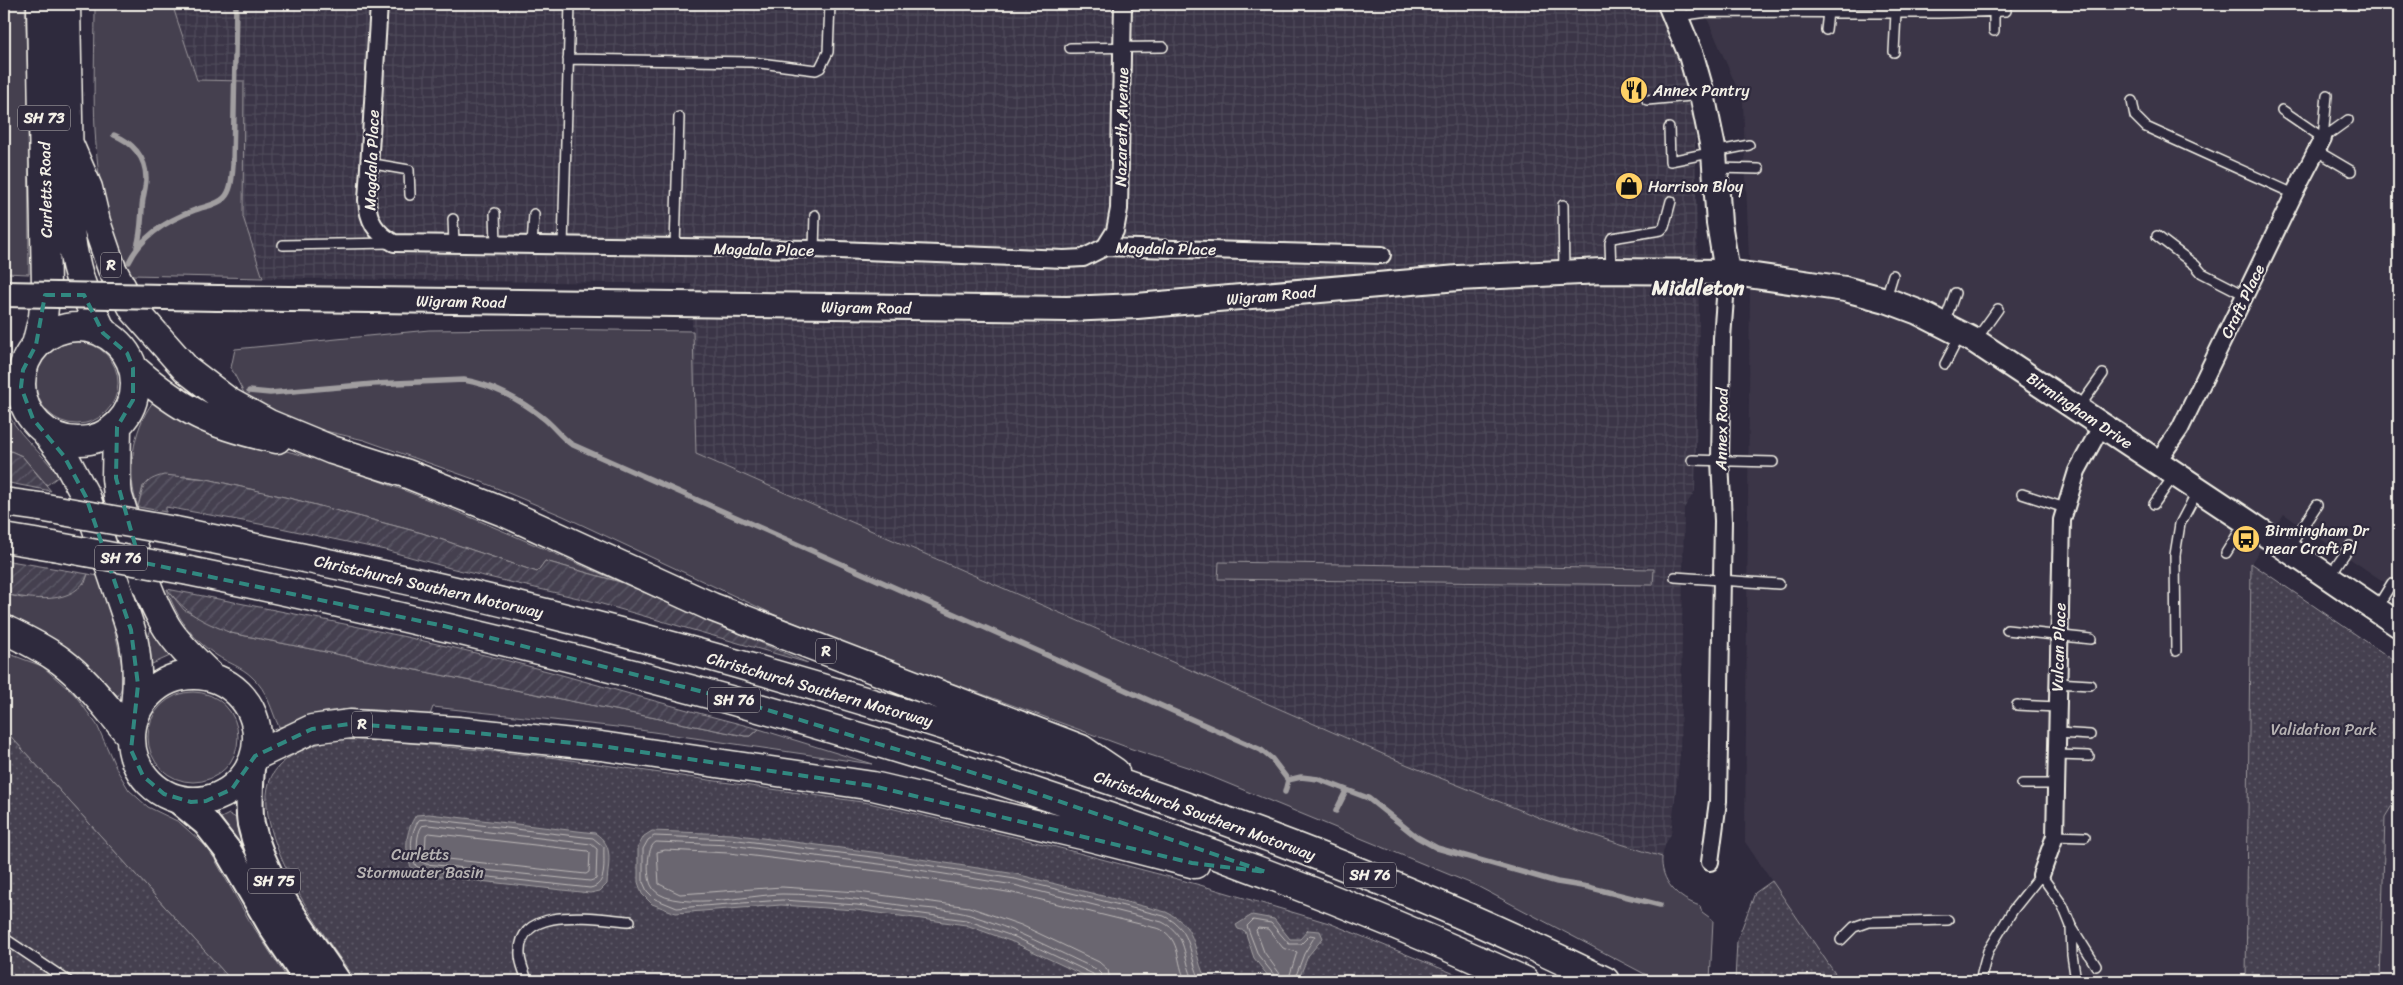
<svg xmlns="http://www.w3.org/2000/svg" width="2403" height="985" viewBox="0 0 2403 985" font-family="Sriracha,sans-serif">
<defs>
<pattern id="industrial-grid" width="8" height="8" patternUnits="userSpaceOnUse" patternTransform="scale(1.25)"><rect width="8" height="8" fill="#3b3647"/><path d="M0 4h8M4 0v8" fill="none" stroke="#4e4a59"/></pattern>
<pattern id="park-dots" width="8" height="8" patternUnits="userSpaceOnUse" patternTransform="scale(1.25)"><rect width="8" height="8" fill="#454050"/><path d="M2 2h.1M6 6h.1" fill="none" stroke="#605c69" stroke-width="1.8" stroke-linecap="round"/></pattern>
<pattern id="garden-furrows" width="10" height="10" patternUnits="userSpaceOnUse" patternTransform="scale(1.25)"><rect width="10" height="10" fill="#454050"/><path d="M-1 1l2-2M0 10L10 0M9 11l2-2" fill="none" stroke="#605c69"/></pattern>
</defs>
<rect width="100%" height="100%" fill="#2f2a3d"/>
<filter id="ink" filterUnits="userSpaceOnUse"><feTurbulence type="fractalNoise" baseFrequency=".02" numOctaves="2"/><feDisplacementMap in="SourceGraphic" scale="10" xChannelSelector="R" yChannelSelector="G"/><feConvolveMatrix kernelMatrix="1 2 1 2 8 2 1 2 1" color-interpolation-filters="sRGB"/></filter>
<g filter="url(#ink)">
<!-- built -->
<path fill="#3b3647" d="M1701,4h698v588l-115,-78 -33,49 -5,418h-403l-7,-6 -91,-133 5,-556 -7,-184z
M2399,794v187h-19l5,-164z"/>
<!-- industrial -->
<path fill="url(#industrial-grid)" d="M172,4h1483l39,97 5,219 -4,171 -11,17 -4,247 -9,79 -6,11 -3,12 -117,-37 -137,-55 -712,-311 -5,-170 -428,-6 -20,-61 1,-136 -47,-1z"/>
<!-- grass -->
<path fill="#454050" stroke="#9c989c" d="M4,4h21l3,87 1,183 -25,-1z
M95,4h77l25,76 47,1 -1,136 20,61 -132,-3c-10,-23 -21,-47 -27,-72 -14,-64 -9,-134 -9,-199z
M524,329l169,2 3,123 712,311 137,55 117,37c-2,24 16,42 38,49l2,6 11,8 -3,61h-52l-181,-95 -287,-118 -58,-19 -278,-102 -81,-33 -210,-98 -81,-34 -118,-42 -60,-14 -57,-27 -16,-31 4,-19 194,-19z
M36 383a41 41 0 1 1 82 0a41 41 0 1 1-82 0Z
M153,402c51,37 117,41 175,61 100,33 195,77 292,119l-75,-21 -8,11 -115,-39 -129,-34 -86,-20 -23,-3 -41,10 -5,21c-12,-31 -6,-78 15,-105z
M4,405c11,29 37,46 55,71l-12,9 -25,-29 -18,-8z
M1219,562l435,7 -1,16 -435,-6z
M88,574l10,2c7,22 35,102 20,120l-33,-33 -64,-41 -17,-7v-21l18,4 63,-15z
M167,589l17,21 47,23 514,103h6l8,-7 113,35 -246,-36 -193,-21 -3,8c-35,-3 -74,-10 -110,-2 -14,4 -27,12 -41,14 -8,-17 -11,-36 -27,-50 -10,-10 -24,-14 -36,-22 -24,-16 -40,-38 -49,-66z
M151,629l19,27 -18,8 -4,-27z
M4,652l38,14 33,29 22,30 20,45 12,20 19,17 31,15 30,27 40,71 40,61h-57l-228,-252z
M148 737a45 45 0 1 1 90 0a45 45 0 1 1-90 0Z
M229,814l7,4 2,15 8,21 -25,-36z"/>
<!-- park -->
<path fill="url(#park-dots)" stroke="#9c989c" d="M2251,563l148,101v130l-14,23 -5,164h-134z
M4,729l228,252h1h-229z
M336,739l64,3 149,15 320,46 187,44 144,38 129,38 143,58h-1115c-30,-39 -122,-167 -79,-214 15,-16 38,-23 58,-28z
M1772,881l64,94 7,6h-108l2,-40 18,-48z"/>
<!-- garden -->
<path fill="url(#garden-furrows)" stroke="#9c989c" d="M4,448l18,8 29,35 -47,-9z
M164,475l43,4 86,20 129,34 115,39 8,-11 75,21 188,81 -213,-61 -145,-34 -65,-18 -109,-23 -110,-20v5l-28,-5c5,-20 5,-27 26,-32z
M4,560l84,14c-12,33 -58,25 -84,20z
M167,589c128,25 258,49 384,83 69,19 138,39 208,57l-8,7h-6l-514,-103c-31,-13 -42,-17 -64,-44z"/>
<!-- water -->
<path fill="#6a6670" stroke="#a19ea0" d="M429,814l166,19c20,13 13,29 12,51l-7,7 -10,2 -166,-18 -12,-5c-8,-19 -7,-38 4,-55z
M652,831l79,3 157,20 128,20 150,38c35,16 25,40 41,69h-111l-83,-39 -47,-17 -110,-15 -75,-5 -105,8 -24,-9 -10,-10 -4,-12v-35l6,-11z
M1252,915l22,4 16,20h10l8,-9 12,1 3,7 -15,18 -10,25h-26l-18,-23 -9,-27 -7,-2 -2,-4z"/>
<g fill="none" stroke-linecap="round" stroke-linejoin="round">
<!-- shore -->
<path stroke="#bdb9b8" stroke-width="1" d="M429,819l164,19 11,9c-1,15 4,38 -14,41l-165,-18 -9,-4c-7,-14 -6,-34 3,-46z
M428,825l163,19 6,5 -1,30 -6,2 -164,-17 -6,-3c-4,-9 -4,-27 2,-35z
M429,833l159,18 2,2 -1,19 -3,2 -158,-17 -3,-3 1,-19z
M1097,981l-4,-7 -78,-37 -49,-17 -109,-15 -75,-5 -105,8 -22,-9 -8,-8 -4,-9v-33l5,-9 6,-4 76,3 158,20 127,20 149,37c31,15 23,39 37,65
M1103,981l-2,-7 -5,-5c-42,-19 -82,-41 -126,-54 -17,-5 -38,-6 -56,-8 -44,-6 -88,-13 -132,-13 -27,0 -119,21 -131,-9 -4,-9 -5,-38 5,-43l74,3 157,20 127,20 148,37c27,13 20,36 32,59
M1110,981l-2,-11 -9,-8 -78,-37 -52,-18 -111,-15 -76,-5 -102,7 -21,-10 -2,-32 8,-2 64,3 157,19 127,21 147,36c22,11 15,33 26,52
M1276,981l-1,-5 -17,-21 -11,-29 6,-6 18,3 18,21h12l9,-9 5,1 -11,18 -10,27
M1282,981l-2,-7 -16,-22 -8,-22 2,-2 10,1 15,19 14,4 -9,29"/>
<!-- stream -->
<path stroke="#a19ea0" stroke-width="5.5" d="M114,135c18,7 32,22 32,43 0,10 -4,20 -4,31 -1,14 -1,24 -5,38
M129,262c13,-27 39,-42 66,-52 9,-4 21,-4 29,-12 8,-8 8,-23 9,-33l3,-161
M249,391l21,2 103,-9 91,-4c26,4 57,20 78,37 11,8 18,19 29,27l690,306 11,9 16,21
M1288,780l13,-3 17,2 50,19 49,39 20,11 120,34 31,5 72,18
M1285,792l3,-12
M1336,811l10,-20"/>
<defs>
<path id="lane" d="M362,4l17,3
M1994,12v19
M1677,16l31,-4 231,1 67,-2
M1826,30l2,-18
M1070,48l93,-1
M1894,52l2,-39
M568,59l184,3 64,8 4,-2 8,-16 2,-48
M1647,100l55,-5
M2132,101l3,15 11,11 148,67
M2282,110l41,28
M1669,128l1,33 79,-16
M2323,138l4,-43
M2323,138l25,-18
M2317,151l34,20
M368,163l41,7 1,25
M1716,168l43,1
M1563,205l1,67
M495,213l1,31
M453,219l1,25
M2157,236l38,29 7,8 43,22
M283,245l108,-2
M532,245l2,-31
M563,246l7,-242
M675,247l4,-130
M814,249l1,-34
M1611,271l-1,-28 2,-5 49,-8 3,-3 7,-26
M1886,298l7,-23
M1944,324l11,-31
M1975,341l23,-32
M1945,364l15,-29
M2078,409l25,-35
M1692,460l81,2
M2022,494l43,14
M2154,504l21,-30
M2288,549l29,-44
M2226,553l20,-32
M1675,577l104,7
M2329,577l21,-31
M2376,609l16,-26
M2007,630l84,9
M2176,651l-1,-96 5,-31 18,-34
M2057,683l33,2
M2017,705l40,2
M2058,733l32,2
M2057,755l32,1
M2022,784h34
M2055,836l30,1
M2071,928l1,27 4,26
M4,938l64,43
M1841,940l13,-13 14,-5 80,-2
M527,981c-2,-8 -7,-18 -7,-26 -3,-52 78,-36 110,-34
M1980,981l8,-30 25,-41 28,-35 22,31 8,20 25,40"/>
<path id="street" d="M379,4l-12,196c1,20 8,33 27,43l420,6 250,10 19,-1 22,-11 277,8
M1105,247l10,-16 4,-22 4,-205
M2157,462l23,-33 114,-235 29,-56
M1710,862l8,-61 5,-280 -3,-61 2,-122 5,-66
M2041,875l14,-39 7,-316 15,-49 25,-46"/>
<path id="secondary" d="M1670,4l21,51 11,39 12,59 5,70 8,49
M218,298l849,11 70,-3 321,-28 144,-7 125,1 118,17 41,11 32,12 57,29 271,180 153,104"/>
<path id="primary" d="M251,767c-1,19 -3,39 0,57 13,58 54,109 86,157
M177,799l29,24 22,28 46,79 34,51"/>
<path id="highway" d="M66,4l4,226c5,43 14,64 33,103
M69,144l19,44 8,34 16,47 22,41 52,59 43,33 40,22 63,26 73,23 101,40 206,94 369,142 34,23
M21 384a57 57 0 1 1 114 0a57 57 0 1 1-114 0Z
M36,345l7,-28 3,-30 -5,-283
M133,368c49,43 80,58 144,71
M117,427l-1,51 2,18c13,40 29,103 52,136 12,17 27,31 42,45
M45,431l19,25 22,41 45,133c8,28 7,55 3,84
M4,502l36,5
M175,531c113,24 227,46 339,74 191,47 380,102 566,165 179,60 355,127 525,211
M4,538l49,8
M189,571c288,59 572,130 851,223 165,54 327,115 485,187
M4,629c20,10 40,19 57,32 27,20 47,49 69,74
M131 738a63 63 0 1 1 126 0a63 63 0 1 1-126 0Z
M255,756l57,-27 38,-5 108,7 143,15 272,40 209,49 113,29"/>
</defs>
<!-- lane casing -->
<use href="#lane" stroke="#f4f1e8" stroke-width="12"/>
<!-- street casing -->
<use href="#street" stroke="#f4f1e8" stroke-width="20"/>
<!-- secondary casing -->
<use href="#secondary" stroke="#f4f1e8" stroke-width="28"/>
<!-- primary casing -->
<use href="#primary" stroke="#f4f1e8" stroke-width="30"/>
<!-- highway casing -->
<use href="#highway" stroke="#f4f1e8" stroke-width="31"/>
<!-- lane -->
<use href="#lane" stroke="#2f2a3d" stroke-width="9"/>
<!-- street -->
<use href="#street" stroke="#2f2a3d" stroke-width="16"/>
<!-- secondary -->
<use href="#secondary" stroke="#2f2a3d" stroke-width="24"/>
<!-- primary -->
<use href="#primary" stroke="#2f2a3d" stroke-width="26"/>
<!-- highway -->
<use href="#highway" stroke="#2f2a3d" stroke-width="28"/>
<defs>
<path id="secondary-bridge" d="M4,294l214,4"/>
<path id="highway-bridge" d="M40,507l135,24
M53,546l136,25"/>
</defs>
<!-- secondary-bridge casing -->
<use href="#secondary-bridge" stroke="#f4f1e8" stroke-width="28" stroke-linecap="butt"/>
<!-- highway-bridge casing -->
<use href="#highway-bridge" stroke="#f4f1e8" stroke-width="31" stroke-linecap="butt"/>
<!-- secondary-bridge -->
<use href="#secondary-bridge" stroke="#2f2a3d" stroke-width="24"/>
<!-- highway-bridge -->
<use href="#highway-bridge" stroke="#2f2a3d" stroke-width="28"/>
</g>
</g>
<!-- marked area -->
<path fill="none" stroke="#318880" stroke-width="4" stroke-dasharray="10 6" stroke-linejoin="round" d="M45,295h39l19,38 24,20 6,15v32l-16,27 -1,51 24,84 304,64 291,74 265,81 266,91 -74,-9 -319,-77 -272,-40 -143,-15 -108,-7 -38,5 -57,27 -23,33 -26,12 -15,1 -27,-8 -21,-18 -12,-26 7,-65 -7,-55 -45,-133 -22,-41 -31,-37 -12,-32 2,-17 13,-25z"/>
<!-- icons -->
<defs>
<symbol id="restaurant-disc" viewBox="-11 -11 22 22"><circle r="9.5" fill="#ffd166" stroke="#2f2a3d"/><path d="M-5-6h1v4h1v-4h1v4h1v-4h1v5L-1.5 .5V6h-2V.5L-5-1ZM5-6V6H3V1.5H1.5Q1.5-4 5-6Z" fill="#111"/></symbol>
<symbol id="shop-disc" viewBox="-11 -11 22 22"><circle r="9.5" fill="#ffd166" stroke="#2f2a3d"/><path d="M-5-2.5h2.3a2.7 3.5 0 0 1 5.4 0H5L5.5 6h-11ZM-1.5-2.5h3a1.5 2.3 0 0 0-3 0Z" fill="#111"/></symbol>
<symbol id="bus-disc" viewBox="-11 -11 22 22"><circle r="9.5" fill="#ffd166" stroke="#2f2a3d"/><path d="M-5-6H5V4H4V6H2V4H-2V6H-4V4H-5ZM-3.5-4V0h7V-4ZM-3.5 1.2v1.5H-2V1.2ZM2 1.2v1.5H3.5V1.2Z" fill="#111"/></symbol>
</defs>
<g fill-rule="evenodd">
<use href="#restaurant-disc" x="1618" y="74" width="32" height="32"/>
<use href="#shop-disc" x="1613" y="170" width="32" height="32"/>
<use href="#bus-disc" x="2230" y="523" width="32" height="32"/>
</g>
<g text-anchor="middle" stroke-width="4.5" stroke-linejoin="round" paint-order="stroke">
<!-- shield labels -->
<g fill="#2f2a3d" stroke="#b9b5b5" stroke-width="1">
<rect x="18" y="105.5" width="52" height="25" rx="4"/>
<rect x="101" y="252.5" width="20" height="25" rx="4"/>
<rect x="95" y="545.5" width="52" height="25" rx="4"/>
<rect x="816" y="638.5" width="20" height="25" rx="4"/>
<rect x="708" y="687.5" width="52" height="25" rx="4"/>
<rect x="352" y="711.5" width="20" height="25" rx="4"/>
<rect x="1344" y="862.5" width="52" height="25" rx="4"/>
<rect x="248" y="868.5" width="52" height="25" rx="4"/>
</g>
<g font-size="15" font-weight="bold" fill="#f4f1e8">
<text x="44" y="123">SH 73</text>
<text x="111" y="270">R</text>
<text x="121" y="563">SH 76</text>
<text x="826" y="656">R</text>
<text x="734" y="705">SH 76</text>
<text x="362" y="729">R</text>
<text x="1370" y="880">SH 76</text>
<text x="274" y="886">SH 75</text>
</g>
<!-- poi labels -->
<g font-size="16" fill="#f4f1e8" stroke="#2f2a3d" text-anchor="start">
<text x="1653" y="96">Annex Pantry</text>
<text x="1648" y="192">Harrison Bloy</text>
<text x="2265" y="536">Birmingham Dr<tspan x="2265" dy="18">near Craft Pl</tspan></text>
</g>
<!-- street labels -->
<g font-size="16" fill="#f4f1e8" stroke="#2f2a3d">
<text transform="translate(1121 127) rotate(-89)" y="6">Nazareth Avenue</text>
<text transform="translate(371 160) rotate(-88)" y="6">Magdala Place</text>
<text transform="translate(45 190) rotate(-91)" y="6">Curletts Road</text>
<text transform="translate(1166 248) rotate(1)" y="6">Magdala Place</text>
<text transform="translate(764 249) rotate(1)" y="6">Magdala Place</text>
<text transform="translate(1271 295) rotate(-5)" y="6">Wigram Road</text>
<text transform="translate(461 301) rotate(1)" y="6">Wigram Road</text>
<text transform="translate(2242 301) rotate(-64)" y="6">Craft Place</text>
<text transform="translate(866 307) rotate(1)" y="6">Wigram Road</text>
<text transform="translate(2080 410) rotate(34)" y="6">Birmingham Drive</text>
<text transform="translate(1721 429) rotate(-89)" y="6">Annex Road</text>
<text transform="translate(429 586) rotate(13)" y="6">Christchurch Southern Motorway</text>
<text transform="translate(2058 647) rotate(-88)" y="6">Vulcan Place</text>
<text transform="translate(820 689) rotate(16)" y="6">Christchurch Southern Motorway</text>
<text transform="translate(1205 815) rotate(20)" y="6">Christchurch Southern Motorway</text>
</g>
<!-- park labels -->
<g font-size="16" fill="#b7b3b3" stroke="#2f2a3d">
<text x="2324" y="735">Validation Park</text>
<text x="420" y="860">Curletts<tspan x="420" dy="18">Stormwater Basin</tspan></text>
</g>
<!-- district labels -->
<g font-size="21" font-weight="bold" fill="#f4f1e8" stroke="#2f2a3d">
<text x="1698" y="295">Middleton</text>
</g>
</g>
<!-- margin -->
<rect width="2403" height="985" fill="none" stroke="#2f2a3d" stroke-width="20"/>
<rect x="10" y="10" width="2383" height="965" fill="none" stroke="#f4f1e8" stroke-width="2" filter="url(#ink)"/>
</svg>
